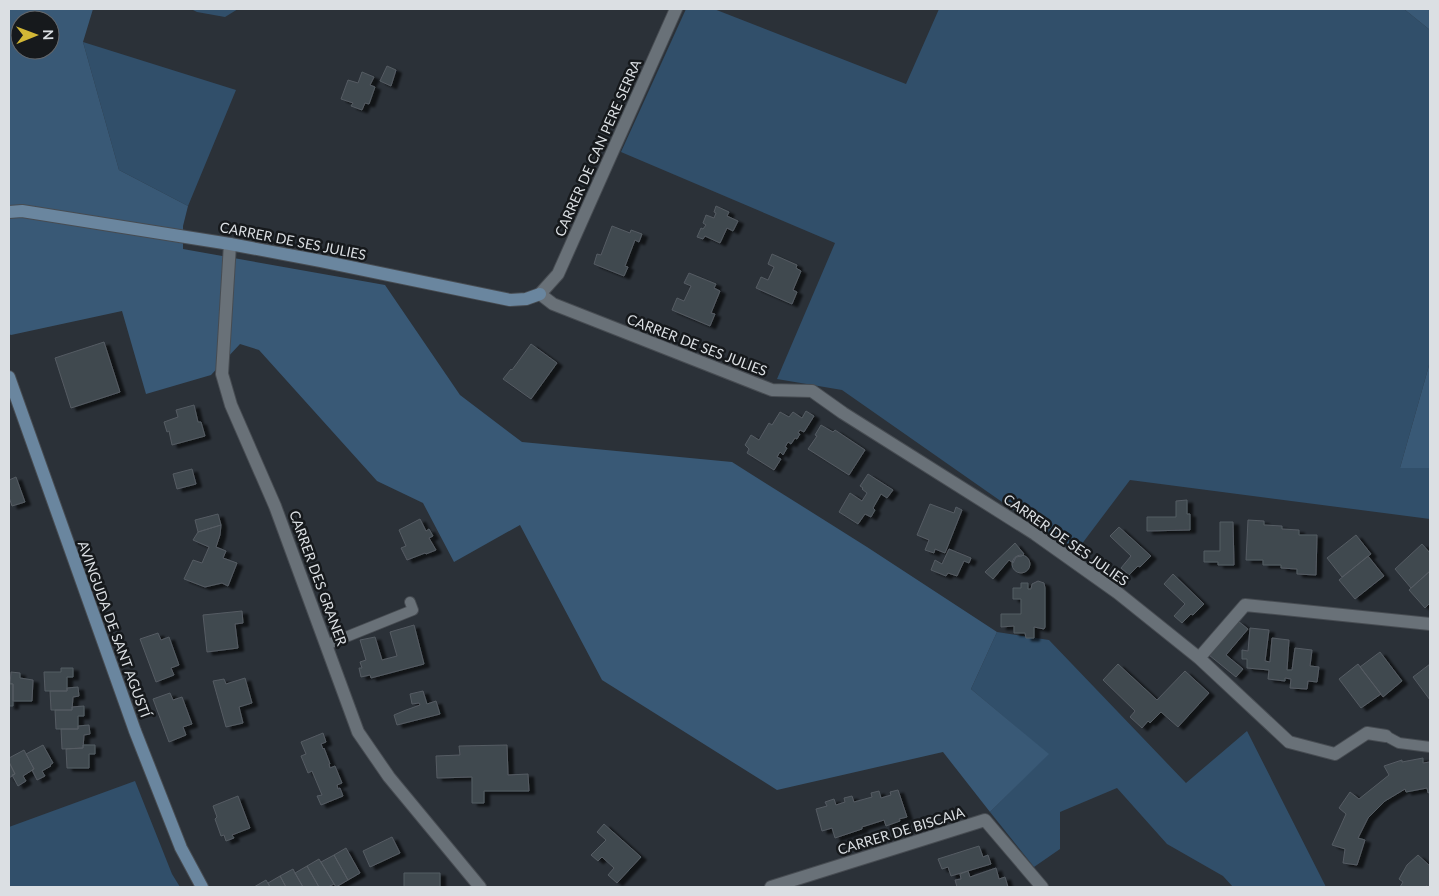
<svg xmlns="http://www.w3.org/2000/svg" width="1439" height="896" viewBox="0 0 1439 896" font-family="Lato,sans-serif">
<defs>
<filter id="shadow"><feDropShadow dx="5.5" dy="3" stdDeviation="1" flood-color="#0009"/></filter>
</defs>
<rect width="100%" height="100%" fill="#2b3138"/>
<!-- green -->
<path fill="#314f6a" d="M191,9h47l-13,8 -28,-5z
M686,9h28l192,75 33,-75h465l26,21v332l-30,106h30v51l-300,-39 -55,73 -233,-163 -65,-11 58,-136 -214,-91z
M83,42l153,48 -48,116 -69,-36z
M997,632l52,8 137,143 61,-52 79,156h-93l-10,-11 -56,-32 -50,-56 -57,24v37l-26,18 -44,-55 58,-58 -77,-65z
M135,781l37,93 8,13h-171v-60z"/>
<!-- forest -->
<path fill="#395976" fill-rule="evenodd" d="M9,9h84l-10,33 36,128 69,36 -5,20v23l202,36 75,110 62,47 210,20 135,85 130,85 -26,57 78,65 -59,58 -47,-60 -166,38 -175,-110 -82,-155 -66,37 -31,-59 -46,-22 -118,-131 -19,-6 -29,31 -65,19 -24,-83 -111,24 -2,-1zM20,20h30v30h-30z
M1404,9h26v21z
M1430,362v106h-30z"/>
<!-- building -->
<path fill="#41484f" stroke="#555c63" filter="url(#shadow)" d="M387,66l9,4 -5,16 -11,-5z
M362,72l12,5 -4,8 5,2 -6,17 -4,-1 -3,7 -11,-4 2,-3 -12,-4 7,-19 10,3z
M716,206l13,6 -2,4 11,5 -5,10 -6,-3 -7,15 -15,-7 -2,3 -6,-2 4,-9 2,1 3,-4 -3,-2 3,-8 8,3 2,-5 -2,-1z
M612,226l18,7 1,-3 11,4 -3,8 -4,-2 -10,26 3,1 -4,9 -30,-12 3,-10 4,1z
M772,254l25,11 -1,3 5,3 -8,19 4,2 -5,12 -36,-16 5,-11 7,3 6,-13 -6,-3z
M689,273l27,11 -2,4 6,3 -9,22 4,1 -5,12 -38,-16 5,-12 7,3 7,-15 -7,-3z
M104,342l16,50 -49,16 -16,-50z
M531,344l26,19 -26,36 -28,-20 8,-10 1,1z
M194,405l4,17h3l4,14 -33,9 -3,-14 -2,1 -3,-10 14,-5 -2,-7z
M806,411l8,5 -10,16 -4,-2 -2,3 2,1 -3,5 -2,-1 -4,6 -3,-2 -3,5 2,1 -4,7 -3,-3 -3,5 4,2 -7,11 -27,-17 2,-4 -4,-4 6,-10 8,5 10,-17 3,2 8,-13 9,5 4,-5 9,6z
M821,425l12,7 2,-2 30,20 -16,25 -41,-26 9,-13 -2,-1z
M192,469l4,15 -19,5 -4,-15z
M868,474l25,16 -6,8 -6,-4 -8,14 2,2 -4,7 -6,-3 -7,10 -19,-12 11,-19 12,8 5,-8 -5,-4 1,-1 -3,-2z
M16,477l9,25 -13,4 -3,-9v-17z
M1187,500v14h3v16l-43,1v-14h29v-16z
M930,504l24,9 2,-6 6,3 -17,43 -10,-4 -1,4 -9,-3 4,-10 -12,-5z
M218,514l3,11 -23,7 -3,-12z
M420,519l6,12 3,-2 4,7 -4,2 7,12 -10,4 -1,-1 -18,7 -6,-12 5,-2 -7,-16z
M1248,520l16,1v4l18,1v3l17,1v5h18l-1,40 -19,-1v-5l-16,-1v-3h-18v-5h-17z
M1220,522h13l1,43h-16v-3h-14v-11h16z
M221,525l-1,10 -4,12 10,4 -3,7 14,5 -9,23 -6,-3 -17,4 -21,-8 9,-19 9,3 7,-16 -16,-7 5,-8z
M1119,527l32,29 -11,11 -2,-1 -9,9 -8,-7 10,-12 -21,-20z
M1356,535l15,19 -29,23 -15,-19z
M1015,543l9,11 -2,2 -6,1 -3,6 -4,-3 -16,19 -8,-7z
M1422,544l8,9v18l-19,17 -16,-19z
M949,549l22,9 -2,5 -5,-2 -7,15 -9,-3 -2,3 -15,-6 4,-10 7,4z
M1012 564a9 9 0 1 1 18 0a9 9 0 1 1-18 0Z
M1368,556l16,20 -29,23 -16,-19z
M1430,571v32l-5,5 -16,-18z
M1173,574l31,30 -11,11 -2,-1 -9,9 -8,-7 11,-12 -21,-20z
M1038,581l6,2 1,5v39l-1,2 -10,-2v11h-8l-1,-5h-11v-7l-13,1v-13h20v-15h-8v-11h8v-5h7v6h3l1,-5z
M242,611l1,12 -8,1 3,24 -31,4 -4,-37z
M1238,621l10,8 -22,26 17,14 -7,8 -27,-22z
M414,625l10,39 -53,14 -1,-3 -9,2 -2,-9h3l-2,-6 6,-2 -6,-20 15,-3 7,23 15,-4 -7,-24z
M1250,628l19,2 -4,31 5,1 2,-24 17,2 -2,30h5l3,-22 17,2 -2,16 9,1 -2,15 -9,-1 -1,8 -17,-1 1,-9 -6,-1v3l-17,-2 1,-9 -22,-2v-9h-5v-9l6,1z
M158,633l3,7 8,-3 10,28 -8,3 3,7 -18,7 -16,-43z
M1380,652l22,29 -19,16 -23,-30z
M1118,664l39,36 28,-29 24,22 -31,34 -17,-15 -11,11 -2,-2 -6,7 -12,-11 5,-6 -32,-31z
M1358,664l23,30 -20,14 -22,-29z
M1430,664v36l-17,-23z
M61,668h12v9h-6v14h-22l-1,-19h17z
M11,672l9,1v5l13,2 -1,21h-19v-17h-3z
M245,678l7,25 -13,4 4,16 -17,4 -13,-46 11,-2 2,5z
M9,683l4,1v22h-4z
M78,687l1,9 -6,1 -1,13h-21l-1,-19h17v-3z
M423,691l4,13 9,-3 4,13 -43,11 -3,-10 12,-5 14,-5 -1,-2 -7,1 -2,-10z
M170,693l3,7 9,-3 10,27 -9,3 3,8 -17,7 -16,-43z
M84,706v10h-6v13h-22l-1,-19h17v-3z
M89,725l1,9 -6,1 -1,13 -21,1 -1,-20h17v-3z
M323,733l3,9 -5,2 2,5 1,-1 6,16h-1l1,4 5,-2 7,17 -5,2 1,4 2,-1 3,8 -22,9 -4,-9 5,-1 -10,-24 -4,2 -7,-17 5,-2 -5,-12z
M43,745l10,18 -3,2 1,1 -9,5 3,5 -8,4 -5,-10 2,-1 -8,-15z
M83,745h12v9h-6v14h-22l-1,-19 17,-1z
M507,745l1,30 20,-1 1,17h-45v12h-12v-26l-35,1 -1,-22 24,-1 -1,-9z
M24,750l10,19 -11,7 3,5 -8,5 -6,-11 3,-1 -6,-12v-4z
M1423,758v5l7,-1v30l-2,1 -1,-5 -21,4 -1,-3 -20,12 -17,17 -10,20 7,2 -8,25 -14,-2 2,-14 -13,-4 14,-31 -7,-6 11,-16 9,7 30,-24 -5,-9 18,-6v2z
M9,762l6,12 -6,4z
M898,790l9,27 -8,2 1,2 -14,5 -2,-6 -22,7v2l-27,9 -3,-10 -10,3 -6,-22 11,-3 -2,-4 9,-3 2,6 9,-3 -1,-4 8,-2 2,6 18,-5 -1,-4 8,-2 2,7 10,-3 -1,-3z
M238,796l12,32 -18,7 2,3 -8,3 -2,-6 -3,1 -6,-17 2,-2 -4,-11z
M604,824l37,33 -24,26 -9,-8 6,-7 -12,-11 -4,4 -7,-6 15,-15 -9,-8z
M392,837l8,16 -30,14 -7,-16z
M979,846l4,11 5,-2 3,9 -40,12 -3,-9 -6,2 -4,-10z
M346,848l14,25 -12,7 -14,-25z
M334,855l14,25 -12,7 -15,-25z
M1418,855l12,11v21l-4,-1v1h-26l3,-5 -4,-3 8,-14z
M319,859l15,25 -6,3h-9l-12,-21z
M307,866l12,21h-16l-8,-14z
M996,868l3,11 6,-2 3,10h-51l-2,-7 6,-1 -1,-5 8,-3 2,6z
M293,869l2,4 8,14h-17l-6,-11z
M404,873h36v14h-36z
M280,876l6,11h-16l-2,-4z
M266,880l4,7h-16z"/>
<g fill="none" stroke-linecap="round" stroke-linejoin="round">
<defs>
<path id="lane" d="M326,645l87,-35 -3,-8
M1386,736l13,7 31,4"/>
<path id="street" d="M676,9l-118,265 -18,20 13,10 219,86 40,1 31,22 192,121 83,59 81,65 90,84 46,12 32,-21 19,3
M230,244l-8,130 9,31 44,101 83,226 31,45 91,110
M1199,658l46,-53 185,19
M771,887l214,-67 57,67"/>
<path id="secondary" d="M9,212l13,-1 208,33 91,17 189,39 16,-1 14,-5
M9,377l126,354 46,117 21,39"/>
</defs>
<!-- lane casing -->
<use href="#lane" stroke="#474c52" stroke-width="12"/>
<!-- street casing -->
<use href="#street" stroke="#474c52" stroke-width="14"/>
<!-- secondary casing -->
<use href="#secondary" stroke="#474c52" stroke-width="14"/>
<!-- lane -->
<use href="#lane" stroke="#697178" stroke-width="10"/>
<!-- street -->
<use href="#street" stroke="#697178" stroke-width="12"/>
<!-- secondary -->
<use href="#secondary" stroke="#6a869f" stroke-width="12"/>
</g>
<g text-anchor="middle" stroke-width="5" stroke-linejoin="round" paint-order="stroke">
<!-- street labels -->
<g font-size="14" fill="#dbdfe3" stroke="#16191c">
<text transform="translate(598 148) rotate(-66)" y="5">CARRER DE CAN PERE SERRA</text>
<text transform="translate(293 241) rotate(11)" y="5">CARRER DE SES JULIES</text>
<text transform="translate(697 345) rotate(21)" y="5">CARRER DE SES JULIES</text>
<text transform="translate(1066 540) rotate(35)" y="5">CARRER DE SES JULIES</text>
<text transform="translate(318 578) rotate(70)" y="5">CARRER DES GRANER</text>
<text transform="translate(114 629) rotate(70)" y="5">AVINGUDA DE SANT AGUSTÍ</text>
<text transform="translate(901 831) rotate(-17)" y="5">CARRER DE BISCAIA</text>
</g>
</g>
<!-- border -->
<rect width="1439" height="896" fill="none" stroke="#dbdfe3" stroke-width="20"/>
<!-- north arrow -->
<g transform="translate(35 35) rotate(89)"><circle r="24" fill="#16191c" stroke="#65686c"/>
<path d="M0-4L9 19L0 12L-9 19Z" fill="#d2b736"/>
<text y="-8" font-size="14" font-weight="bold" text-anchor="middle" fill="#dbdfe3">N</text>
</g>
</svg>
